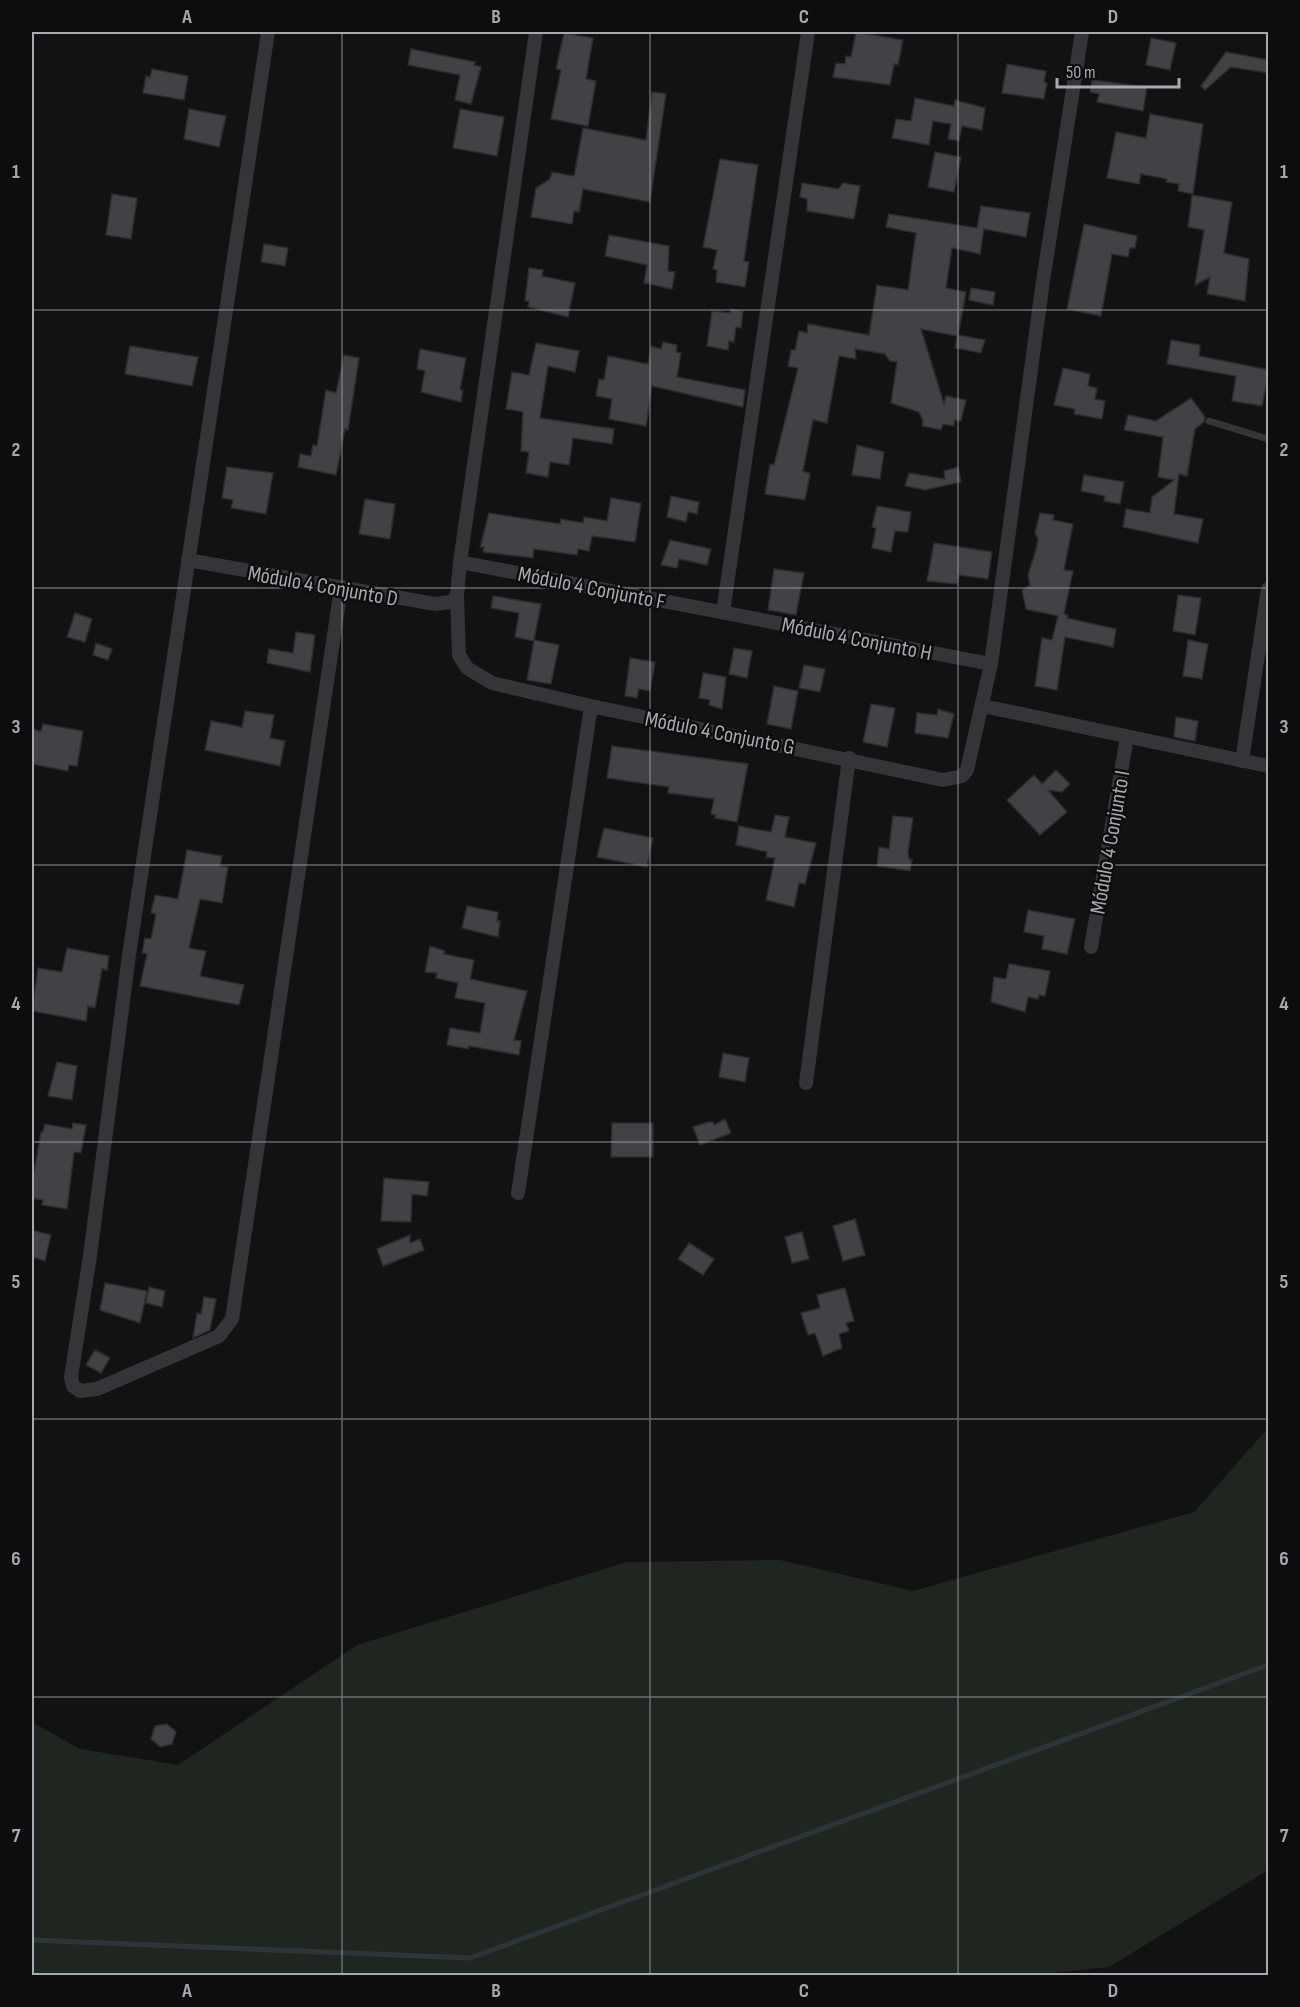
<svg xmlns="http://www.w3.org/2000/svg" width="1300" height="2007" viewBox="0 0 1300 2007" font-family="'Sofia Sans Condensed',sans-serif">
<rect width="100%" height="100%" fill="#121213"/>
<!-- green -->
<path fill="#1f261f" d="M1268,1428v442l-159,97 -86,9 -991,-1v-253l48,27 98,16 179,-120 270,-83 153,-2 133,31 281,-79z"/>
<g fill="none" stroke-linecap="round" stroke-linejoin="round">
<!-- stream -->
<path stroke="#2d353b" stroke-width="5" d="M32,1940l438,18 798,-293"/>
</g>
<!-- building -->
<path fill="#414246" stroke="#2c2d2f" stroke-width="1.5" d="M856,32l47,8 -5,25 -4,-1 -4,21 -57,-8 3,-14 9,1 1,-8 5,1z
M564,33l29,5 -7,41 10,2 -8,45 -37,-7 10,-49 -5,-1z
M1151,38l25,5 -6,27 -24,-5z
M411,49l64,13 -1,3 7,2 -10,37 -16,-4 5,-25 -52,-10z
M1226,52l43,8v13l-38,-6 -26,23 -4,-4z
M1007,64l39,7 -2,11 3,1 -3,16 -42,-6z
M152,69l36,7 -4,24 -41,-7 3,-17 4,1z
M1092,80l55,7 -4,24 -46,-9 2,-8 -9,-2z
M652,92l14,2 -16,108 -67,-13 -4,23 -5,-1 -2,13 -41,-7 5,-29 14,-9 2,-7 22,4 9,-48 63,12z
M915,98l39,8 1,-6 30,8 -3,22 -20,-4 -3,15 -11,-2 3,-15 -18,-3 -4,24 -37,-7 4,-19 15,2z
M189,109l37,7 -7,31 -35,-8z
M460,109l44,8 -7,39 -44,-8z
M1150,114l53,10 -10,70 -15,-3 1,-7 -13,-2 1,-3 -26,-5 -2,10 -32,-6 9,-46 30,6z
M935,152l26,5 -7,35 -26,-5z
M720,159l38,6 -14,96 5,1 -4,25 -29,-5 1,-12 -4,-1 4,-19 -14,-3z
M802,183l36,6 5,-6 17,3 -6,33 -47,-8v-12l-7,-2z
M112,194l25,4 -6,41 -25,-4z
M1192,195l40,7 -8,51 25,6 -4,42 -38,-7 3,-17 -15,8 9,-55 -16,-3z
M981,206l49,7 -4,24 -42,-8 -4,25 -28,-6 -6,40 20,4 -8,43 27,5 -4,13 -26,-5 2,-12 -36,-7 23,75 2,-8 20,4 -5,21 -6,-1 -1,6 -11,-2 -2,6 -19,-4 1,-5 -4,-9 -28,-9 6,-41 -7,-1 -5,-7 -30,-5 1,10 -17,-3 -12,67 -14,-3 -10,51 7,3 -5,26 -40,-6 5,-30 4,1 24,-97 -10,-2 3,-16h4l4,-19 8,2 1,-9 61,11 8,-50 31,5 8,-57 -30,-6 3,-13 88,14z
M1084,224l53,12 -2,12h-5l-2,9 -16,-3 -11,62 -34,-7z
M609,235l60,11 -1,25 7,1 -3,17 -28,-6 3,-18 -42,-9z
M264,244l24,4 -3,18 -24,-4z
M529,268l14,2 -1,6 33,7 -7,34 -40,-10 1,-6h-4z
M971,288l24,4 -2,13 -24,-5z
M731,309l12,2 -2,17 -5,-1 -2,15 -5,-1 -1,9 -21,-4 5,-35 18,2z
M1171,340l29,5 -1,11 70,14 -7,36 -30,-5 4,-25 -69,-12z
M663,342l14,3 -1,7 5,1 -4,24 68,13 -2,17 -91,-21 -6,40 -37,-7 3,-20 -16,-3 3,-17 5,1 4,-24 40,8 3,-18 10,3z
M536,343l43,8 -4,21 -27,-6 -8,52 74,11 -2,15 -39,-6 -4,27 -19,-3 -2,15 -22,-4 3,-21 -8,-1 2,-39 -17,-3 6,-37 17,3z
M130,346l68,11 -6,29 -67,-12z
M420,349l46,9 -6,32h3l-2,12 -40,-10 4,-21 -8,-2z
M344,355l15,3 -11,72 -3,-1 -9,46 -38,-8 2,-13 11,2 2,-11 4,1 9,-56 10,3z
M1063,368l27,6 -2,12 9,2 -2,11 10,2 -3,18 -28,-5 1,-5 -21,-4z
M1191,398l14,19 -1,5 -9,7 -8,47 -8,-2 -5,40 29,5 -5,24 -75,-16 3,-18 24,4 2,-16 22,-17 -16,-3 5,-40 -39,-7 4,-15 28,6z
M857,445l27,7 -4,27 -28,-4z
M227,467l46,6 -7,41 -35,-6 2,-8 -11,-2z
M958,467l3,15 -36,8 -20,-4 4,-13 36,6 -1,-8z
M1084,475l40,7 -4,22 -16,-3 1,-5 -24,-5z
M671,496l28,6 -2,12 -9,-2 -2,10 -19,-5z
M611,498l30,5 -6,39 -43,-6 -3,15 -11,-2 -1,6 -43,-6 -1,9 -50,-6 1,-5h-4l9,-34 71,11 1,-5 22,4 1,-6 23,4z
M365,499l30,5 -5,35 -31,-5z
M877,506l34,6 -3,20 -13,-1 -4,21 -19,-4 4,-20 -4,-1z
M1040,513l14,2 -1,5 20,4 -9,46 9,1 -9,43 4,1 -1,3 49,11 -3,18 -48,-10 -8,53 -22,-4 7,-48 10,2 6,-24 -32,-7 -4,-19 8,-5 -2,-10 9,-29 1,-7 -3,-6z
M670,540l41,9 -4,16 -28,-6 -2,9 -16,-3z
M934,543l58,9 -4,27 -29,-4 -2,9 -30,-3z
M774,569l30,4 -8,42 -28,-5z
M1178,595l23,3 -6,37 -22,-4z
M493,596l48,8 -7,36 25,5 -8,39 -24,-4 7,-39 -19,-4 4,-24 -28,-5z
M75,613l17,6 -7,23 -18,-5z
M296,632l19,3 -5,37 -43,-9 2,-14 24,4z
M1188,640l20,4 -6,35 -19,-3z
M96,643l16,6 -4,11 -15,-5z
M734,648l18,3 -5,27 -18,-4z
M630,658l25,4 -5,29 -11,-2 -2,9 -12,-2z
M804,665l21,4 -5,23 -21,-4z
M703,673l23,4 -4,32 -13,-4 1,-5 -11,-2z
M774,686l24,5 -7,38 -24,-5z
M871,704l24,4 -8,39 -24,-5z
M938,709l16,5 -6,24 -33,-5 2,-20 20,2z
M245,711l29,4 -4,23 15,3 -5,25 -75,-16 6,-29 31,6z
M1176,717l22,4 -3,20 -21,-4z
M43,724l40,7 -6,35 -8,-1 -1,6 -36,-7v-35l9,2z
M612,746l136,18 -11,58 -22,-4 1,-3 -5,-1 3,-15 -46,-6 1,-6 -62,-9z
M1056,770l14,14 -8,8 -14,-2 19,22 -27,23 -33,-35 27,-25 8,9z
M775,815l14,2 -4,20 31,6 -11,41 -6,-1 -5,24 -28,-7 9,-42 -9,-1 1,-5 -31,-7 3,-19 32,6z
M893,816l20,2 -5,34 1,7h3l-2,12 -33,-5 2,-19 10,2z
M604,828l49,10 -6,29 -50,-10z
M187,850l35,6 -2,10 8,1 -6,36 -22,-4 -11,49 17,3 -6,25 44,9 -5,20 -99,-19 7,-32 -5,-1 3,-15 6,1 5,-25 -5,-1 4,-18 23,4z
M467,906l31,6 -1,9h3l-2,16 -36,-9z
M1028,910l47,9 -8,35 -25,-5 2,-13 -20,-4z
M430,946l15,5 -1,3 30,6 -4,19 57,12 -13,49 7,1 -2,14 -50,-9 -1,3 -21,-4 3,-17 30,5 5,-30 -30,-5 3,-15 -22,-5 1,-5 -12,-1z
M67,948l42,8 -2,14 -5,-1 -7,39 -7,-2 -2,15 -54,-10 6,-43 24,4z
M1009,964l41,7 -5,25 -6,-1 -1,4 -10,-2 -3,15 -34,-10 3,-25 12,2z
M723,1053l26,5 -4,24 -26,-5z
M57,1062l20,4 -5,34 -24,-4z
M725,1119l6,14 -31,12 -7,-18 15,-5h5l1,3z
M73,1123l13,2 -5,28 -7,-1 -7,57 -25,-4 1,-5 -11,-2v-26h2l7,-40h2l2,-8 27,5z
M612,1123h41v34h-42z
M384,1178l45,4 -2,14 -15,-2 -1,28 -30,-1z
M855,1219l10,36 -22,6 -10,-35z
M32,1230l19,5 -6,26 -13,-4z
M802,1232l7,27 -17,4 -7,-26z
M410,1235v8l10,-4 4,11 -41,16 -6,-17z
M689,1243l25,16 -11,16 -25,-16z
M105,1283l42,8 -7,32 -40,-13z
M149,1287l16,4 -3,16 -16,-4z
M845,1288l9,33 -8,2 3,8 -10,3 3,14 -19,8 -8,-23 -7,2 -7,-22 19,-5 -3,-13z
M204,1297l12,2 -6,31 -17,8 4,-25 4,1z
M95,1350l15,8 -9,15 -15,-8z
M167,1724l9,8 -4,12 -12,3 -9,-8 4,-13z"/>
<g fill="none" stroke-linecap="round" stroke-linejoin="round">
<!-- lane -->
<path stroke="#343538" stroke-width="7" d="M1209,421l59,18"/>
<!-- street -->
<path stroke="#343538" stroke-width="14" d="M268,32l-139,923 -39,301 -19,121 2,9 7,5 17,-2 122,-53 13,-17 109,-731
M536,32l-76,530 -3,34 2,59 8,13 25,15 99,23 352,74 19,-4 5,-6 24,-106 52,-383 39,-249
M188,560l247,44 15,-2 7,-6
M460,562l531,102
M723,612l85,-580
M983,706l285,60
M1242,761l26,-172
M1091,947l36,-210
M806,1083l43,-325
M518,1193l73,-487"/>
</g>
<!-- grid -->
<path fill="none" stroke="#a5aab2" stroke-width="1.5" stroke-opacity="0.55" d="M342,32v1944M650,32v1944M958,32v1944M32,310h1236M32,588h1236M32,865h1236M32,1142h1236M32,1419h1236M32,1697h1236"/>
<g text-anchor="middle" stroke-width="5" stroke-linejoin="round" paint-order="stroke">
<!-- street labels -->
<g font-size="22" fill="#a5aab2" stroke="#0d0d0e">
<text transform="translate(323 585) rotate(10)" y="8">Módulo 4 Conjunto D</text>
<text transform="translate(592 587) rotate(11)" y="8">Módulo 4 Conjunto F</text>
<text transform="translate(857 638) rotate(11)" y="8">Módulo 4 Conjunto H</text>
<text transform="translate(720 732) rotate(11)" y="8">Módulo 4 Conjunto G</text>
<text transform="translate(1109 842) rotate(-80)" y="8">Módulo 4 Conjunto I</text>
</g>
</g>
<!-- border -->
<rect width="1300" height="2007" fill="none" stroke="#0d0d0e" stroke-width="66"/>
<!-- scale -->
<path d="M1057 78v9h122v-9" fill="none" stroke="#a5aab2" stroke-width="3"/>
<text x="1066" y="78" font-size="18" fill="#a5aab2" stroke="#0d0d0e" stroke-width="4.5" paint-order="stroke">50 m</text>
<rect x="33" y="33" width="1234" height="1941" fill="none" stroke="#a5aab2" stroke-width="2"/>
<g font-size="20" text-anchor="middle" font-weight="bold" fill="#a5aab2">
<text x="187" y="23">A</text>
<text x="496" y="23">B</text>
<text x="804" y="23">C</text>
<text x="1113" y="23">D</text>
<text x="16" y="178">1</text>
<text x="1284" y="178">1</text>
<text x="16" y="456">2</text>
<text x="1284" y="456">2</text>
<text x="16" y="733">3</text>
<text x="1284" y="733">3</text>
<text x="16" y="1010">4</text>
<text x="1284" y="1010">4</text>
<text x="16" y="1288">5</text>
<text x="1284" y="1288">5</text>
<text x="16" y="1565">6</text>
<text x="1284" y="1565">6</text>
<text x="16" y="1842">7</text>
<text x="1284" y="1842">7</text>
<text x="187" y="1997">A</text>
<text x="496" y="1997">B</text>
<text x="804" y="1997">C</text>
<text x="1113" y="1997">D</text>
</g>
</svg>
